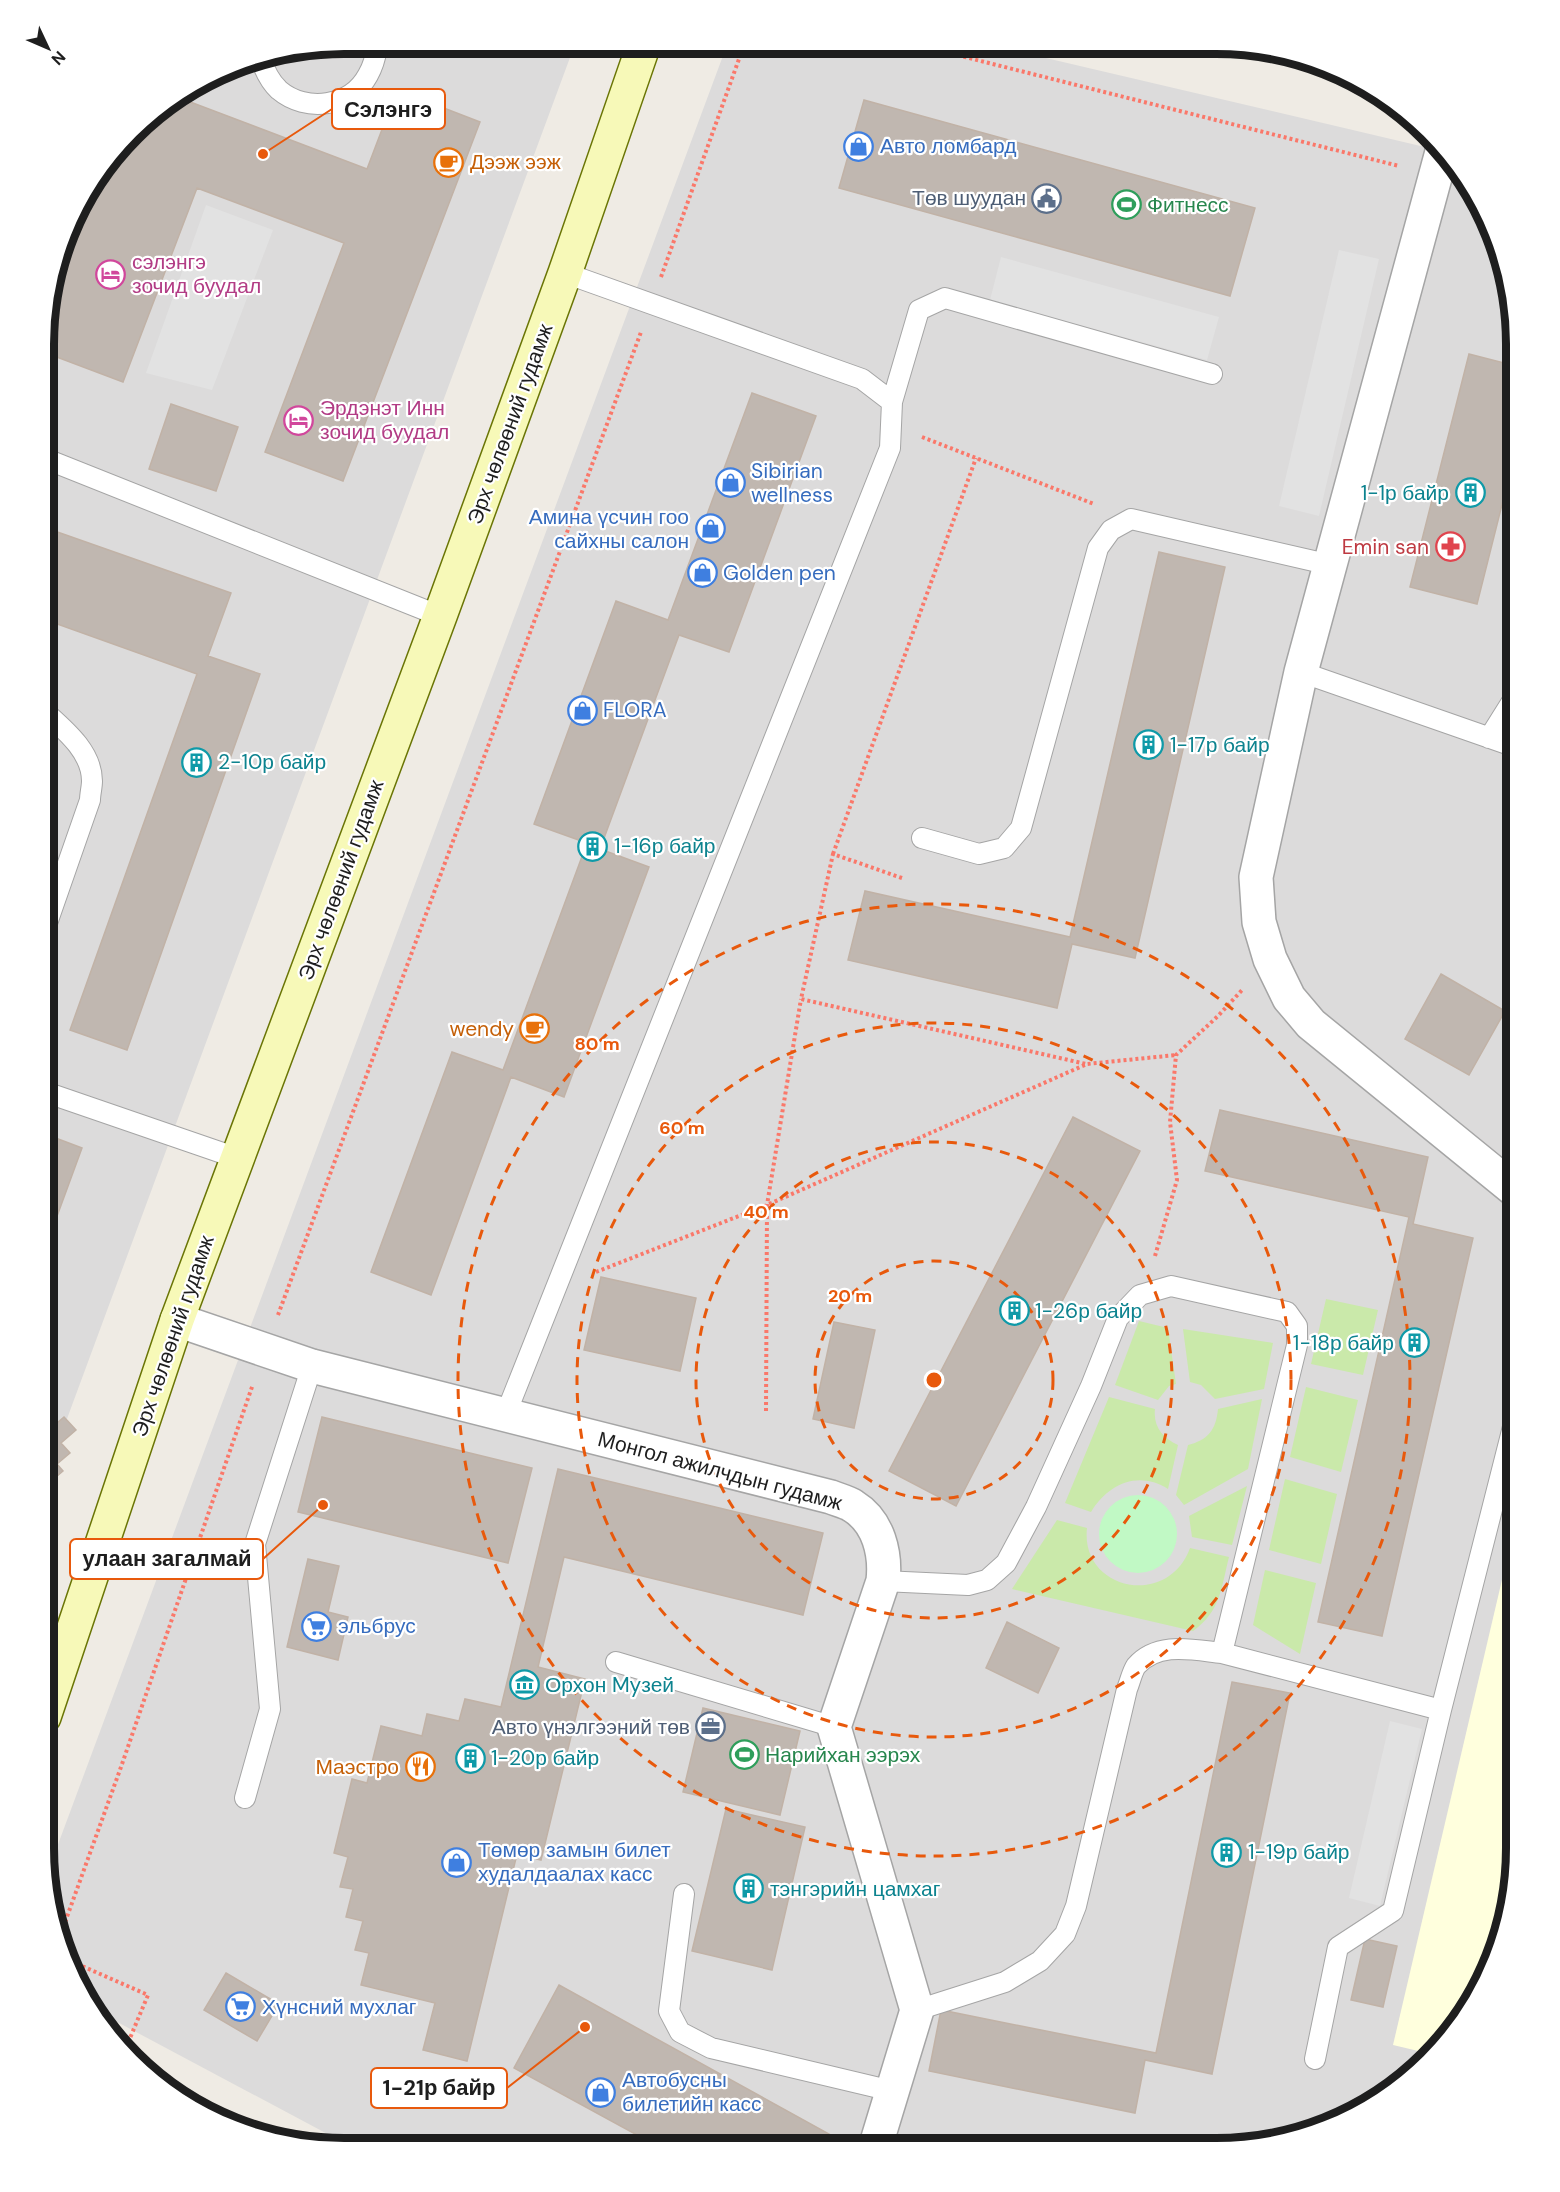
<svg xmlns="http://www.w3.org/2000/svg" width="1560" height="2192" viewBox="0 0 1560 2192" font-family="'DM Sans',sans-serif">
<rect width="100%" height="100%" fill="#efebe4"/>
<!-- residential -->
<path fill="#dcdbdb" d="M344,44h231l-531,1437 2,-1176 38,-111 62,-76 101,-58z
M727,45h264l455,107 40,60 25,73 5,59v1524l-16,77 -34,70 -52,59 -66,44 -55,20 -77,10 -866,-2 -259,-138 -17,-28 -20,-55 -7,-51z"/>
<!-- education -->
<path fill="#ffd" d="M1516,1520v348l-16,77 -34,70 -35,39 -38,-9z"/>
<!-- grass -->
<path fill="#cae9aa" d="M1326,1299l52,11 -15,65 -52,-11z
M1139,1321l29,7 8,56 -7,2 -11,14 -43,-15z
M1183,1329l90,14 -9,46 -49,10 -14,-14 -11,-3z
M1306,1387l52,13 -17,72 -51,-15z
M1109,1397l46,12c-2,18 8,29 23,36l-10,44c-30,-19 -60,-5 -77,23l-26,-9z
M1262,1399l-14,70 -64,36 -8,-10 12,-50c20,-5 28,-15 30,-36z
M1285,1479l52,15 -16,70 -52,-14z
M1247,1486l-15,59 -40,-8 -3,-21z
M1057,1520l30,8c-7,62 81,81 103,20l39,9c-8,31 -8,54 -36,74l-181,-42z
M1265,1570l51,13 -16,71 -47,-29z"/>
<!-- park -->
<path fill="#c1f9c5" d="M1099 1534a39 39 0 1 1 78 0a39 39 0 1 1-78 0Z"/>
<!-- parking -->
<path fill="#e2e2e2" d="M206,205l67,25 -61,160 -66,-17z
M1339,250l40,9 -60,257 -40,-10z
M1001,257l218,60 -12,43 -217,-60z
M1390,1721l32,8 -42,177 -31,-8z"/>
<!-- building -->
<path fill="#c0b7b0" stroke="#c1b2a6" stroke-width="1.5" d="M397,90l83,32 -137,359 -78,-29 79,-209 -147,-55 -74,194 -77,-29v-48l38,-111 62,-76 34,-20 187,71z
M864,100l391,108 -25,88 -391,-108z
M1469,354l47,12v83l-39,155 -67,-17z
M752,393l64,23 -87,236 -50,-17 -79,214 49,18 -85,230 -53,-20 -80,218 -60,-23 81,-220 51,18 84,-227 -53,-19 82,-223 52,19z
M171,404l67,23 -22,64 -67,-22z
M46,528l185,65 -23,63 52,18 -133,376 -57,-20 127,-356 -151,-54z
M1159,552l66,15 -90,391 -63,-14 -15,64 -209,-48 17,-69 205,46z
M1441,974l64,37 -36,64 -64,-36z
M1220,1110l208,47 -15,67 60,14 -91,398 -64,-14 91,-405 -204,-46z
M1073,1117l67,34 -184,355 -67,-35z
M45,1134l37,14 -37,101z
M601,1277l95,21 -16,73 -96,-21z
M834,1322l41,8 -21,98 -41,-9z
M64,1417l12,13 -15,13 9,10 -13,11 6,7 -14,12 -5,-6v-17l3,-3 -3,-3v-7l13,-10 -7,-8z
M322,1417l210,51 -24,95 -210,-51z
M558,1469l265,64 -20,82 -239,-58 -26,110 47,12 -44,181 -24,-6 -50,207 -44,-11 12,-47 -74,-18 8,-32 -14,-3 8,-29 -17,-4 7,-28 -13,-2 8,-30 -14,-4 18,-74 15,4 14,-57 41,10 5,-22 32,7 6,-22 36,8z
M308,1559l31,7 -11,46 20,5 -10,43 -51,-13z
M1007,1622l52,26 -21,45 -52,-25z
M1232,1682l58,11 -78,381 -67,-14 -10,53 -206,-42 12,-61 215,43z
M703,1708l97,23 -20,84 -97,-23z
M726,1809l79,18 -33,143 -80,-19z
M1365,1939l32,7 -14,61 -32,-7z
M226,1973l53,31 -22,37 -53,-31z
M559,1985l279,154 -5,8h-174l-145,-79z"/>
<g fill="none" stroke-linecap="round" stroke-linejoin="round">
<defs>
<path id="lane" d="M260,57c4,12 9,24 19,33 27,23 72,17 89,-15 6,-10 8,-20 10,-31
M565,273l297,106 30,23
M46,459l394,157
M1301,672l215,75
M1489,738l27,-43
M922,838l57,16 25,-6 17,-20 77,-280 13,-18 20,-11 200,46
M45,929l45,-129c0,-6 2,-13 2,-19 0,-29 -27,-51 -47,-69
M45,1092l192,66
M505,1416l385,-968 2,-46 27,-92 26,-12 267,76
M883,1581l85,4 19,-5 19,-17 30,-56 55,-121 27,-68 22,-23 31,-9 116,26 10,14v19l-75,308c-29,-3 -64,-12 -86,13 -4,6 -6,16 -9,23l-51,217 -11,28 -25,27 -35,21 -88,28
M1222,1653l219,57
M616,1662l218,65
M245,1798l25,-89 -15,-165 57,-178
M684,1894l-15,117 11,21 31,16 181,43
M1315,2059l23,-112 55,-36 48,-201 75,-295"/>
<path id="street" d="M1443,148l-142,524 -45,205 3,45 11,37 19,39 22,26 205,167
M177,1320l135,46 519,131c7,3 16,5 22,9 26,16 33,48 30,75l-49,146 83,283 -42,138"/>
<path id="secondary" d="M44,1717l133,-397 263,-704 125,-343 79,-229"/>
</defs>
<!-- lane casing -->
<use href="#lane" stroke="#a5a5a5" stroke-width="22"/>
<!-- street casing -->
<use href="#street" stroke="#a5a5a5" stroke-width="36"/>
<!-- secondary casing -->
<use href="#secondary" stroke="#6a7505" stroke-width="36"/>
<!-- path -->
<path stroke="#fa786a" stroke-width="4" stroke-dasharray="3 3" stroke-linecap="butt" d="M917,45l482,121
M661,277l83,-232
M922,437l172,67
M833,854l143,-396
M902,878l-69,-24 -32,145 285,65
M1155,1256l22,-76 -7,-58 6,-67 42,-39 25,-27
M596,1272l171,-67 320,-141 89,-9
M278,1315l363,-983
M766,1411l1,-206 34,-206
M59,1939l62,-172 132,-383
M66,1959l82,36 -23,55"/>
<!-- lane -->
<use href="#lane" stroke="#fff" stroke-width="20"/>
<!-- street -->
<use href="#street" stroke="#fff" stroke-width="33"/>
<!-- secondary -->
<use href="#secondary" stroke="#f7f9b8" stroke-width="33"/>
</g>
<!-- distance rings -->
<g fill="none" stroke="#e8590c" stroke-width="3" stroke-dasharray="10 8">
<circle cx="934" cy="1380" r="119"/>
<circle cx="934" cy="1380" r="238"/>
<circle cx="934" cy="1380" r="357"/>
<circle cx="934" cy="1380" r="476"/>
</g>
<!-- icons -->
<defs>
<symbol id="shop-ring" viewBox="-11 -11 22 22"><circle r="9.5" fill="#fff" stroke="#3f7fe0" stroke-width="1.5"/><path d="M-5-2.5h2.3a2.7 3.5 0 0 1 5.4 0H5L5.5 6h-11ZM-1.5-2.5h3a1.5 2.3 0 0 0-3 0Z" fill="#3f7fe0"/></symbol>
<symbol id="cafe-ring" viewBox="-11 -11 22 22"><circle r="9.5" fill="#fff" stroke="#e8710a" stroke-width="1.5"/><path d="M-5.5-4.5H6V0H3Q3 3.5 0 3.5H-2.5Q-5.5 3.5-5.5 0ZM3-3.2v2h1.7v-2ZM-6 4.5H4V6H-6Z" fill="#e8710a"/></symbol>
<symbol id="civic-ring" viewBox="-11 -11 22 22"><circle r="9.5" fill="#fff" stroke="#5c6f8a" stroke-width="1.5"/><path d="M-.6-6.5H3V-4.5H.6V-3L4-1V1h2V6H-6V1h2V-1L-.6-3ZM-1.2 2.5V6h2.4V2.5Z" fill="#5c6f8a"/></symbol>
<symbol id="stadium-ring" viewBox="-11 -11 22 22"><circle r="9.5" fill="#fff" stroke="#2e9e5b" stroke-width="1.5"/><path d="M0-5a6.5 5 0 1 0 0 10a6.5 5 0 1 0 0-10ZM-3.5-1.8h7v3.6h-7Z" fill="#2e9e5b"/></symbol>
<symbol id="hotel-ring" viewBox="-11 -11 22 22"><circle r="9.5" fill="#fff" stroke="#d1479c" stroke-width="1.5"/><path d="M-6-4.5h1.5V1H6V5H4.5V3h-9V5H-6ZM-4 0a1.8 1.8 0 1 1 3.6 0ZM.5 0V-2.5h3Q6-2.5 6 0Z" fill="#d1479c"/></symbol>
<symbol id="building-ring" viewBox="-11 -11 22 22"><circle r="9.5" fill="#fff" stroke="#0f9aa8" stroke-width="1.5"/><path d="M-4-6H4V6H1V3H-1V6H-4ZM-2.5-4.3h1.7v1.8h-1.7ZM.8-4.3h1.7v1.8H.8ZM-2.5-1h1.7V.8h-1.7ZM.8-1h1.7V.8H.8Z" fill="#0f9aa8"/></symbol>
<symbol id="pharmacy-ring" viewBox="-11 -11 22 22"><circle r="9.5" fill="#fff" stroke="#e0444e" stroke-width="1.5"/><path d="M-2-6h4v4h4v4h-4v4h-4v-4h-4v-4h4Z" fill="#e0444e"/></symbol>
<symbol id="supermarket-ring" viewBox="-11 -11 22 22"><circle r="9.5" fill="#fff" stroke="#3f7fe0" stroke-width="1.5"/><path d="M-6-5.5h2.5l.6 2H6L4.5 2H-2.5L-4.4-4H-6ZM-1.5 3.2a1.3 1.3 0 1 0 .1 0ZM3 3.2a1.3 1.3 0 1 0 .1 0Z" fill="#3f7fe0"/></symbol>
<symbol id="museum-ring" viewBox="-11 -11 22 22"><circle r="9.5" fill="#fff" stroke="#0f9aa8" stroke-width="1.5"/><path d="M0-6L6-3V-2H-6V-3ZM-5-1h2V3h-2ZM-1-1h2V3h-2ZM3-1h2V3H3ZM-6 4H6V6H-6Z" fill="#0f9aa8"/></symbol>
<symbol id="office-ring" viewBox="-11 -11 22 22"><circle r="9.5" fill="#fff" stroke="#5c6f8a" stroke-width="1.5"/><path d="M-6-3h4V-5.5h4V-3h4V5H-6ZM-1-4.5V-3h2v-1.5ZM-6 0V1H6V0Z" fill="#5c6f8a"/></symbol>
<symbol id="restaurant-ring" viewBox="-11 -11 22 22"><circle r="9.5" fill="#fff" stroke="#e8710a" stroke-width="1.5"/><path d="M-5-6h1v4h1v-4h1v4h1v-4h1v5L-1.5 .5V6h-2V.5L-5-1ZM5-6V6H3V1.5H1.5Q1.5-4 5-6Z" fill="#e8710a"/></symbol>
</defs>
<g fill-rule="evenodd">
<use href="#shop-ring" x="842" y="130" width="33" height="33"/>
<use href="#cafe-ring" x="432" y="146" width="33" height="33"/>
<use href="#civic-ring" x="1030" y="182" width="33" height="33"/>
<use href="#stadium-ring" x="1110" y="188" width="33" height="33"/>
<use href="#hotel-ring" x="94" y="258" width="33" height="33"/>
<use href="#hotel-ring" x="282" y="404" width="33" height="33"/>
<use href="#shop-ring" x="714" y="466" width="33" height="33"/>
<use href="#building-ring" x="1454" y="476" width="33" height="33"/>
<use href="#shop-ring" x="694" y="512" width="33" height="33"/>
<use href="#pharmacy-ring" x="1434" y="530" width="33" height="33"/>
<use href="#shop-ring" x="686" y="556" width="33" height="33"/>
<use href="#shop-ring" x="566" y="694" width="33" height="33"/>
<use href="#building-ring" x="1132" y="728" width="33" height="33"/>
<use href="#building-ring" x="180" y="746" width="33" height="33"/>
<use href="#building-ring" x="576" y="830" width="33" height="33"/>
<use href="#cafe-ring" x="518" y="1012" width="33" height="33"/>
<use href="#building-ring" x="998" y="1294" width="33" height="33"/>
<use href="#building-ring" x="1398" y="1326" width="33" height="33"/>
<use href="#supermarket-ring" x="300" y="1610" width="33" height="33"/>
<use href="#museum-ring" x="508" y="1668" width="33" height="33"/>
<use href="#office-ring" x="694" y="1710" width="33" height="33"/>
<use href="#stadium-ring" x="728" y="1738" width="33" height="33"/>
<use href="#building-ring" x="454" y="1742" width="33" height="33"/>
<use href="#restaurant-ring" x="404" y="1750" width="33" height="33"/>
<use href="#building-ring" x="1210" y="1836" width="33" height="33"/>
<use href="#shop-ring" x="440" y="1846" width="33" height="33"/>
<use href="#building-ring" x="732" y="1872" width="33" height="33"/>
<use href="#supermarket-ring" x="224" y="1990" width="33" height="33"/>
<use href="#shop-ring" x="584" y="2076" width="33" height="33"/>
</g>
<g text-anchor="middle" stroke-width="4.5" stroke-linejoin="round" paint-order="stroke">
<!-- shop labels -->
<g font-size="21" fill="#366cbe" stroke="#fff" text-anchor="start">
<text x="880" y="153">Авто ломбард</text>
<text x="751" y="478">Sibirian<tspan x="751" dy="24">wellness</tspan></text>
<text x="689" y="524" text-anchor="end">Амина үсчин гоо<tspan x="689" dy="24">сайхны салон</tspan></text>
<text x="723" y="580">Golden pen</text>
<text x="603" y="717">FLORA</text>
<text x="338" y="1633">эльбрус</text>
<text x="478" y="1857">Төмөр замын билет<tspan x="478" dy="24">худалдаалах касс</tspan></text>
<text x="262" y="2014">Хүнсний мухлаг</text>
<text x="622" y="2087">Автобусны<tspan x="622" dy="24">билетийн касс</tspan></text>
</g>
<!-- food labels -->
<g font-size="21" fill="#c56008" stroke="#fff" text-anchor="end">
<text x="470" y="169" text-anchor="start">Дээж ээж</text>
<text x="514" y="1036">wendy</text>
<text x="399" y="1774">Маэстро</text>
</g>
<!-- service labels -->
<g font-size="21" fill="#4e5e75" stroke="#fff" text-anchor="end">
<text x="1026" y="205">Төв шуудан</text>
<text x="690" y="1734">Авто үнэлгээний төв</text>
</g>
<!-- leisure labels -->
<g font-size="21" fill="#27864d" stroke="#fff" text-anchor="start">
<text x="1147" y="212">Фитнесс</text>
<text x="765" y="1762">Нарийхан ээрэх</text>
</g>
<!-- hotel labels -->
<g font-size="21" fill="#b23c85" stroke="#fff" text-anchor="start">
<text x="132" y="269">сэлэнгэ<tspan x="132" dy="24">зочид буудал</tspan></text>
<text x="320" y="415">Эрдэнэт Инн<tspan x="320" dy="24">зочид буудал</tspan></text>
</g>
<!-- street labels -->
<g font-size="21" fill="#1e1e1e" stroke="#fff">
<text transform="translate(510 424) rotate(-70)" y="7">Эрх чөлөөний гудамж</text>
<text transform="translate(341 880) rotate(-70)" y="7">Эрх чөлөөний гудамж</text>
<text transform="translate(173 1336) rotate(-71)" y="7">Эрх чөлөөний гудамж</text>
<text transform="translate(720 1471) rotate(15)" y="7">Монгол ажилчдын гудамж</text>
</g>
<!-- culture labels -->
<g font-size="21" fill="#0d838f" stroke="#fff" text-anchor="start">
<text x="1449" y="500" text-anchor="end">1-1р байр</text>
<text x="1170" y="752">1-17р байр</text>
<text x="218" y="769">2-10р байр</text>
<text x="614" y="853">1-16р байр</text>
<text x="1035" y="1318">1-26р байр</text>
<text x="1394" y="1350" text-anchor="end">1-18р байр</text>
<text x="545" y="1692">Орхон Myзей</text>
<text x="491" y="1765">1-20р байр</text>
<text x="1248" y="1859">1-19р байр</text>
<text x="770" y="1896">тэнгэрийн цамхаг</text>
</g>
<!-- health labels -->
<g font-size="21" fill="#be3a42" stroke="#fff" text-anchor="end">
<text x="1429" y="554">Emin san</text>
</g>
</g>
<!-- crop -->
<path d="M0 0H1560V2192H0ZM344 54H1216A290 290 0 0 1 1506 344V1848A290 290 0 0 1 1216 2138H344A290 290 0 0 1 54 1848V344A290 290 0 0 1 344 54Z" fill="#fff" fill-rule="evenodd"/>
<path fill="none" stroke="#1e1e1e" stroke-width="8" d="M344 54H1216A290 290 0 0 1 1506 344V1848A290 290 0 0 1 1216 2138H344A290 290 0 0 1 54 1848V344A290 290 0 0 1 344 54Z"/>
<circle cx="934" cy="1380" r="9" fill="#e8590c" stroke="#fff" stroke-width="3"/>
<g font-size="18" text-anchor="middle" font-weight="bold" fill="#e8590c" stroke="#fff" stroke-width="4.5" stroke-linejoin="round" paint-order="stroke">
<text x="597" y="1050">80 m</text>
<text x="682" y="1134">60 m</text>
<text x="766" y="1218">40 m</text>
<text x="850" y="1302">20 m</text>
</g>
<!-- callouts -->
<path fill="none" stroke="#e8590c" stroke-width="2" d="M263 154L332 109M323 1505L263 1559M585 2027L507 2088"/>
<g fill="#e8590c" stroke="#fff" stroke-width="2">
<circle cx="263" cy="154" r="6"/>
<circle cx="323" cy="1505" r="6"/>
<circle cx="585" cy="2027" r="6"/>
</g>
<g fill="#fff" stroke="#e8590c" stroke-width="2">
<rect x="332" y="89" width="113" height="40" rx="6"/>
<rect x="70" y="1539" width="193" height="40" rx="6"/>
<rect x="371" y="2068" width="136" height="40" rx="6"/>
</g>
<g font-size="22" text-anchor="middle" font-weight="bold" fill="#1e1e1e">
<text x="388" y="117">Сэлэнгэ</text>
<text x="167" y="1566">улаан загалмай</text>
<text x="439" y="2095">1-21р байр</text>
</g>
<!-- north arrow -->
<g transform="translate(48 48) rotate(134)" stroke="#ffffff" stroke-width="4.5" paint-order="stroke">
<path d="M0-4.5L10 22L0 15L-10 22Z" fill="#1e1e1e"/>
<text y="-9" font-size="16" font-weight="bold" text-anchor="middle" fill="#1e1e1e">N</text>
</g>
</svg>
